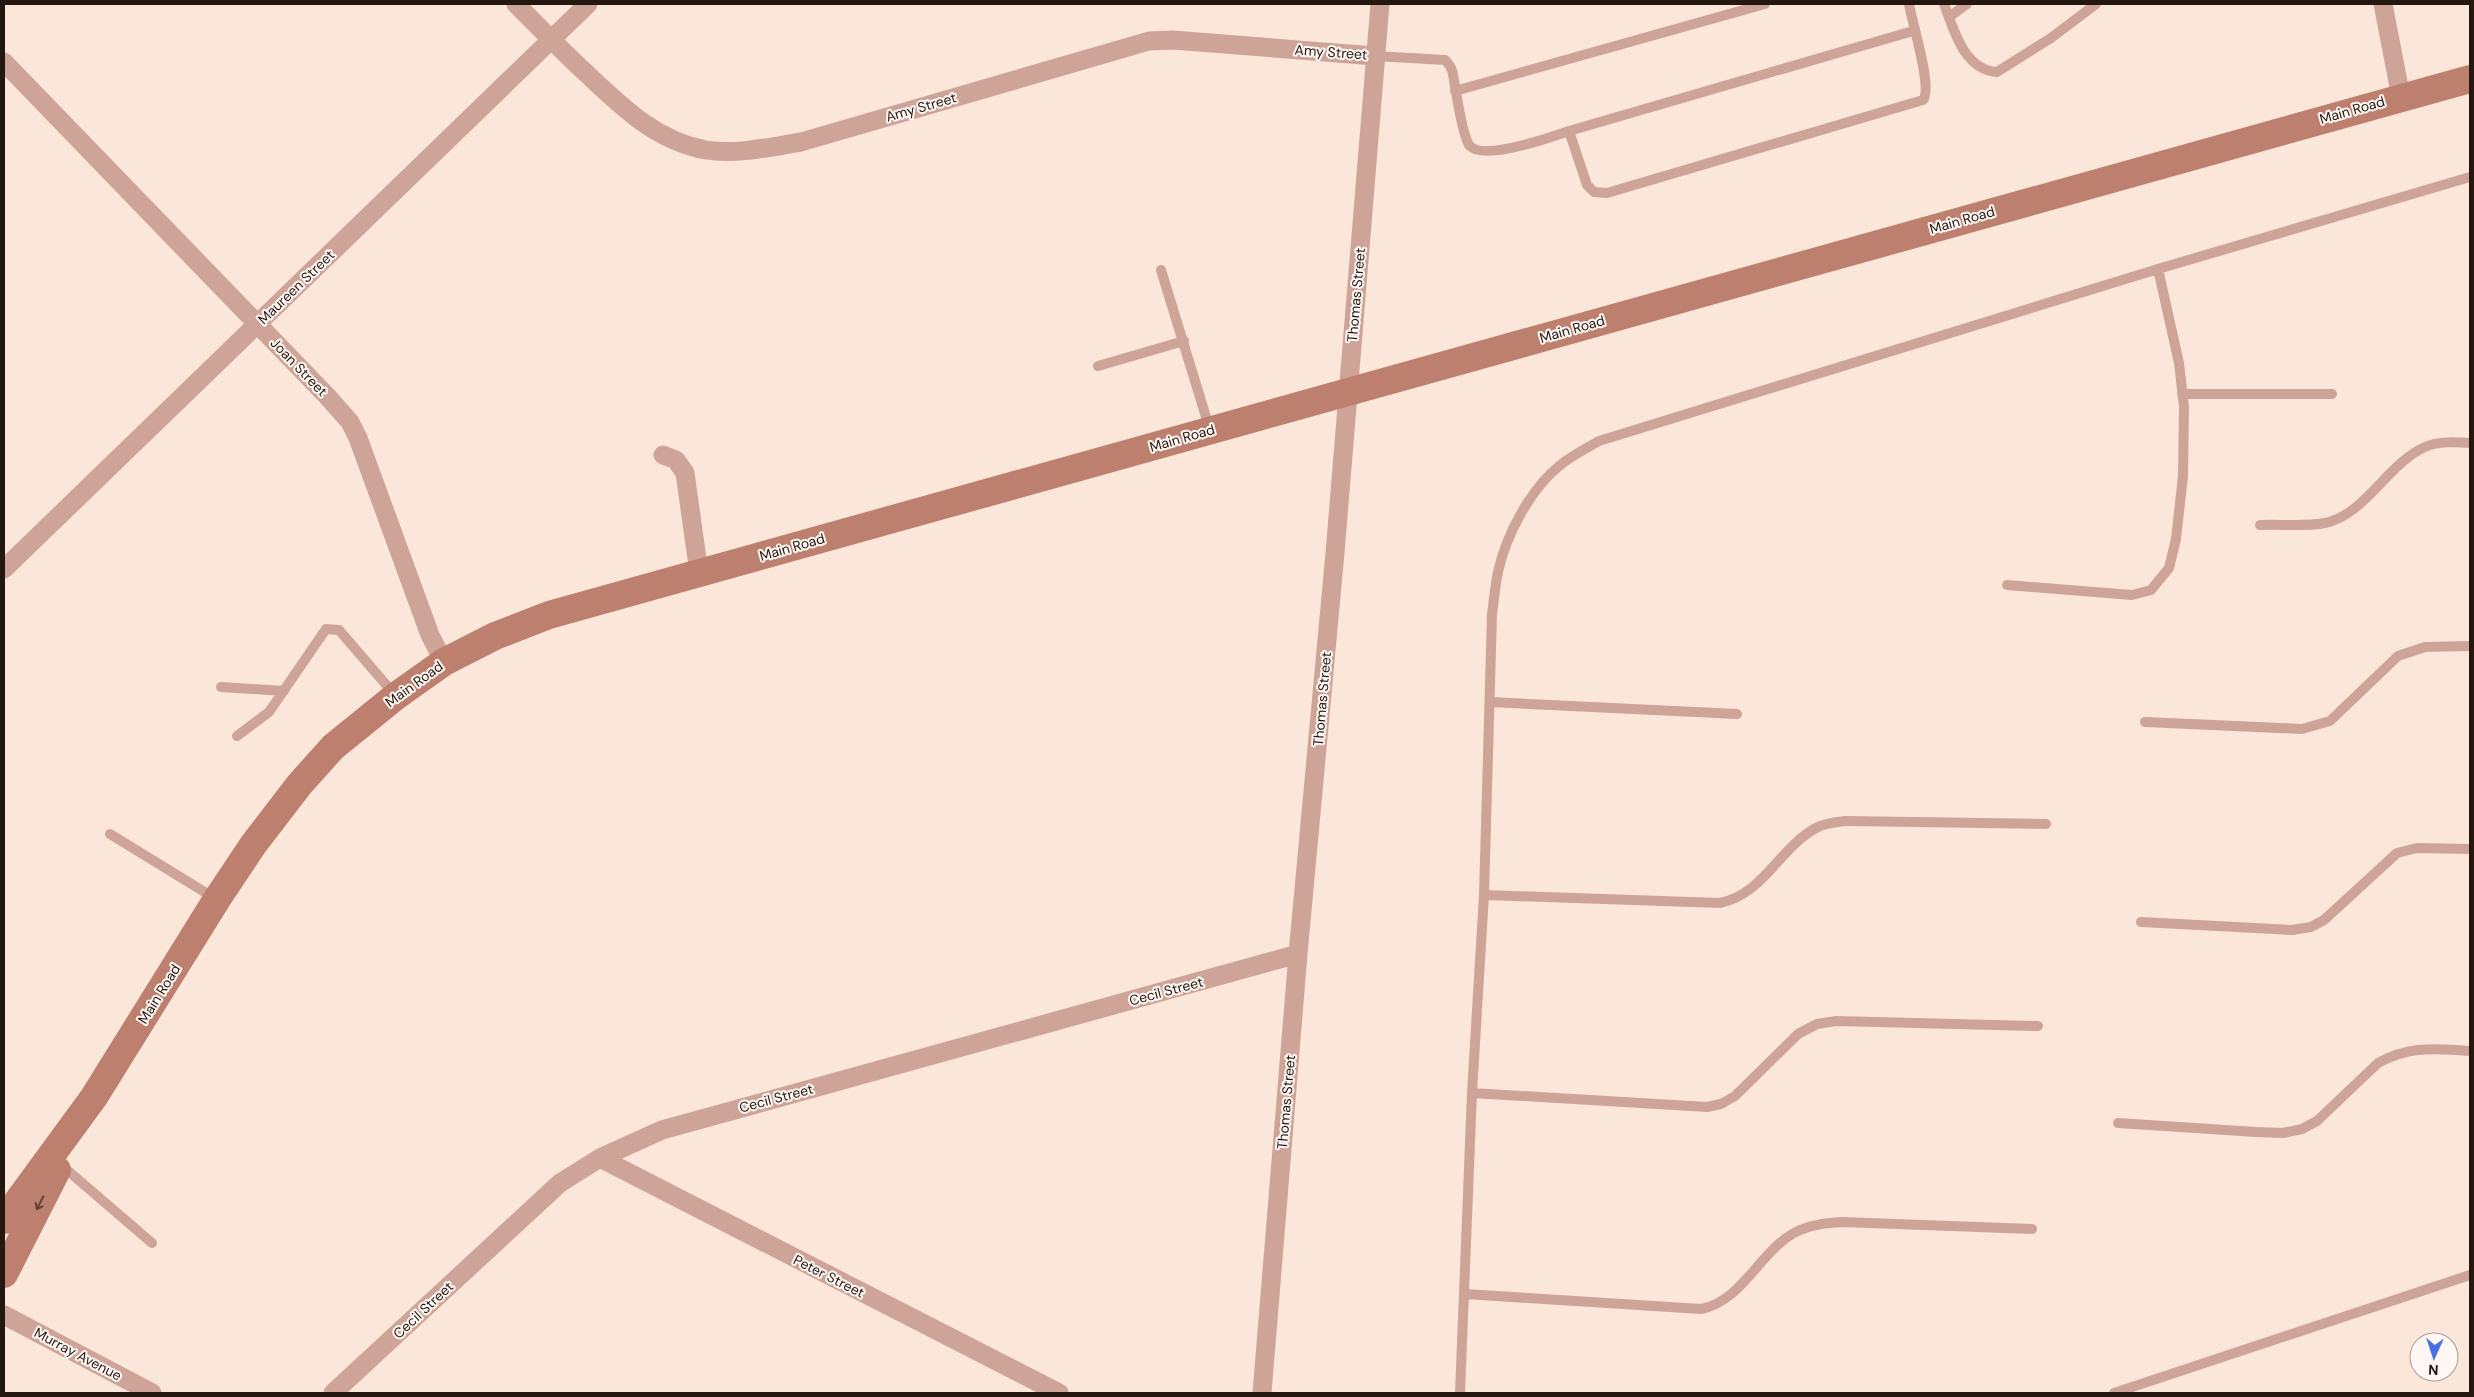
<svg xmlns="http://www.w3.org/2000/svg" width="2474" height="1397" viewBox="0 0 2474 1397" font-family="'DM Sans',sans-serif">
<rect width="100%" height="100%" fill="#fbe7d9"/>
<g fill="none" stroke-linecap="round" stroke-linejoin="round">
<!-- service -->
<path stroke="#cea498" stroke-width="10" d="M1944,4c10,26 20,66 53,68l54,-34 45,-34
M1949,17l18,-13
M1375,56l70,4c10,9 8,20 11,32 2,12 7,43 13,53 13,17 82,-8 100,-14l18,54 7,7 13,1 316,-93c10,-12 -11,-77 -14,-96
M1455,91l310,-87
M1569,131l344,-100
M1161,270l49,160
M1098,366l86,-25
M2182,394h150
M2260,525c21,-1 45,2 65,-2 40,-8 63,-60 100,-76 14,-6 30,-5 45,-4
M2007,585l125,10 19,-5 18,-22 7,-29 7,-63 1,-69 -5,-44 -21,-94
M221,687l63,4
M1490,702l247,12
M2145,722l157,7 28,-8 68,-65 27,-9 45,-1
M237,736l32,-24 57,-83 13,1 56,65
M110,834l106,65
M1484,895l236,8c44,-9 59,-55 96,-75 9,-5 20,-6 30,-7l200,3
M2141,922l151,8 19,-3 13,-7 73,-67 20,-5 53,1
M1472,1093l235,14 14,-3 14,-8 63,-62 19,-10 19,-3 202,5
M2118,1123l138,9 27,1 19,-4 15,-8 61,-58c32,-18 57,-14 92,-12
M60,1164l92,79
M1465,1294l236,15c43,-8 60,-62 99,-79 14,-6 28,-7 42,-8l190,7
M1460,1393l12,-300 12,-198 8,-281c2,-14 3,-28 6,-42 8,-37 32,-82 61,-106 12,-10 26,-17 40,-25l559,-172 312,-92
M2114,1393l356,-118"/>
<!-- minor -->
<path stroke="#cea498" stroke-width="19" d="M516,4c23,23 46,47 70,69 36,34 70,68 120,77 31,5 64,-3 95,-8l348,-101 24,-1 202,16
M2383,4l18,93
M4,62l323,334 23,26 8,16 72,197 14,27
M663,455l13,5 9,13 14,100
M4,569l584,-565
M600,1158l459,235
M4,1315l148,78
M333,1393l227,-210 40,-25 62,-28 636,-176
M1262,1393l36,-439 37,-401 45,-549"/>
<!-- secondary -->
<path stroke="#bd806f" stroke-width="28" d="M4,1220l90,-123 123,-198 36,-54 46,-60 34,-38 63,-51 48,-34 51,-26 54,-21 1921,-536
M4,1274l53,-104"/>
</g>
<!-- one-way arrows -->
<defs><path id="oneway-shaft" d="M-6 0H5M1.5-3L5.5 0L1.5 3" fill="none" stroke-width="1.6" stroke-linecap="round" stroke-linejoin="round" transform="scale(1.25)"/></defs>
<use stroke="#614135" href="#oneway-shaft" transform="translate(40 1203) rotate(117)"/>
<g text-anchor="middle" stroke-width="4" stroke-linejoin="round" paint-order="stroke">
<!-- street labels -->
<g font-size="14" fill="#23170f" stroke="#fef7f3">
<text transform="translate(1331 52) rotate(4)" y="5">Amy Street</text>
<text transform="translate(921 107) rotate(-16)" y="5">Amy Street</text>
<text transform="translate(2352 110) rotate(-16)" y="5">Main Road</text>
<text transform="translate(1962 220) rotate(-16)" y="5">Main Road</text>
<text transform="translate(296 287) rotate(-44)" y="5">Maureen Street</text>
<text transform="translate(1356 295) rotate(-85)" y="5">Thomas Street</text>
<text transform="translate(1572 329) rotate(-16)" y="5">Main Road</text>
<text transform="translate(299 367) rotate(46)" y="5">Joan Street</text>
<text transform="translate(1182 438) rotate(-16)" y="5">Main Road</text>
<text transform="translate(792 547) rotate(-16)" y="5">Main Road</text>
<text transform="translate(414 684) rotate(-36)" y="5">Main Road</text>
<text transform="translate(1322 699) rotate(-85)" y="5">Thomas Street</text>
<text transform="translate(1166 991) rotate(-15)" y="5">Cecil Street</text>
<text transform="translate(159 994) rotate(-58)" y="5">Main Road</text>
<text transform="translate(776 1098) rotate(-15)" y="5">Cecil Street</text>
<text transform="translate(1286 1102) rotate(-85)" y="5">Thomas Street</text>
<text transform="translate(829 1276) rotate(27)" y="5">Peter Street</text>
<text transform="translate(423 1310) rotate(-43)" y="5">Cecil Street</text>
<text transform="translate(78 1354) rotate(28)" y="5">Murray Avenue</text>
</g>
</g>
<!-- border -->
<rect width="2474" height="1397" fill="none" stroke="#23170f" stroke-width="10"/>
<!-- north arrow -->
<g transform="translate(2434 1357) rotate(183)"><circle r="24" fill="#fef7f3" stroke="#a69d98"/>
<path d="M0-4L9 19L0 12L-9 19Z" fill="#4a71e4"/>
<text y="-8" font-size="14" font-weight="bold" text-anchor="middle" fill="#23170f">N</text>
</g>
</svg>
